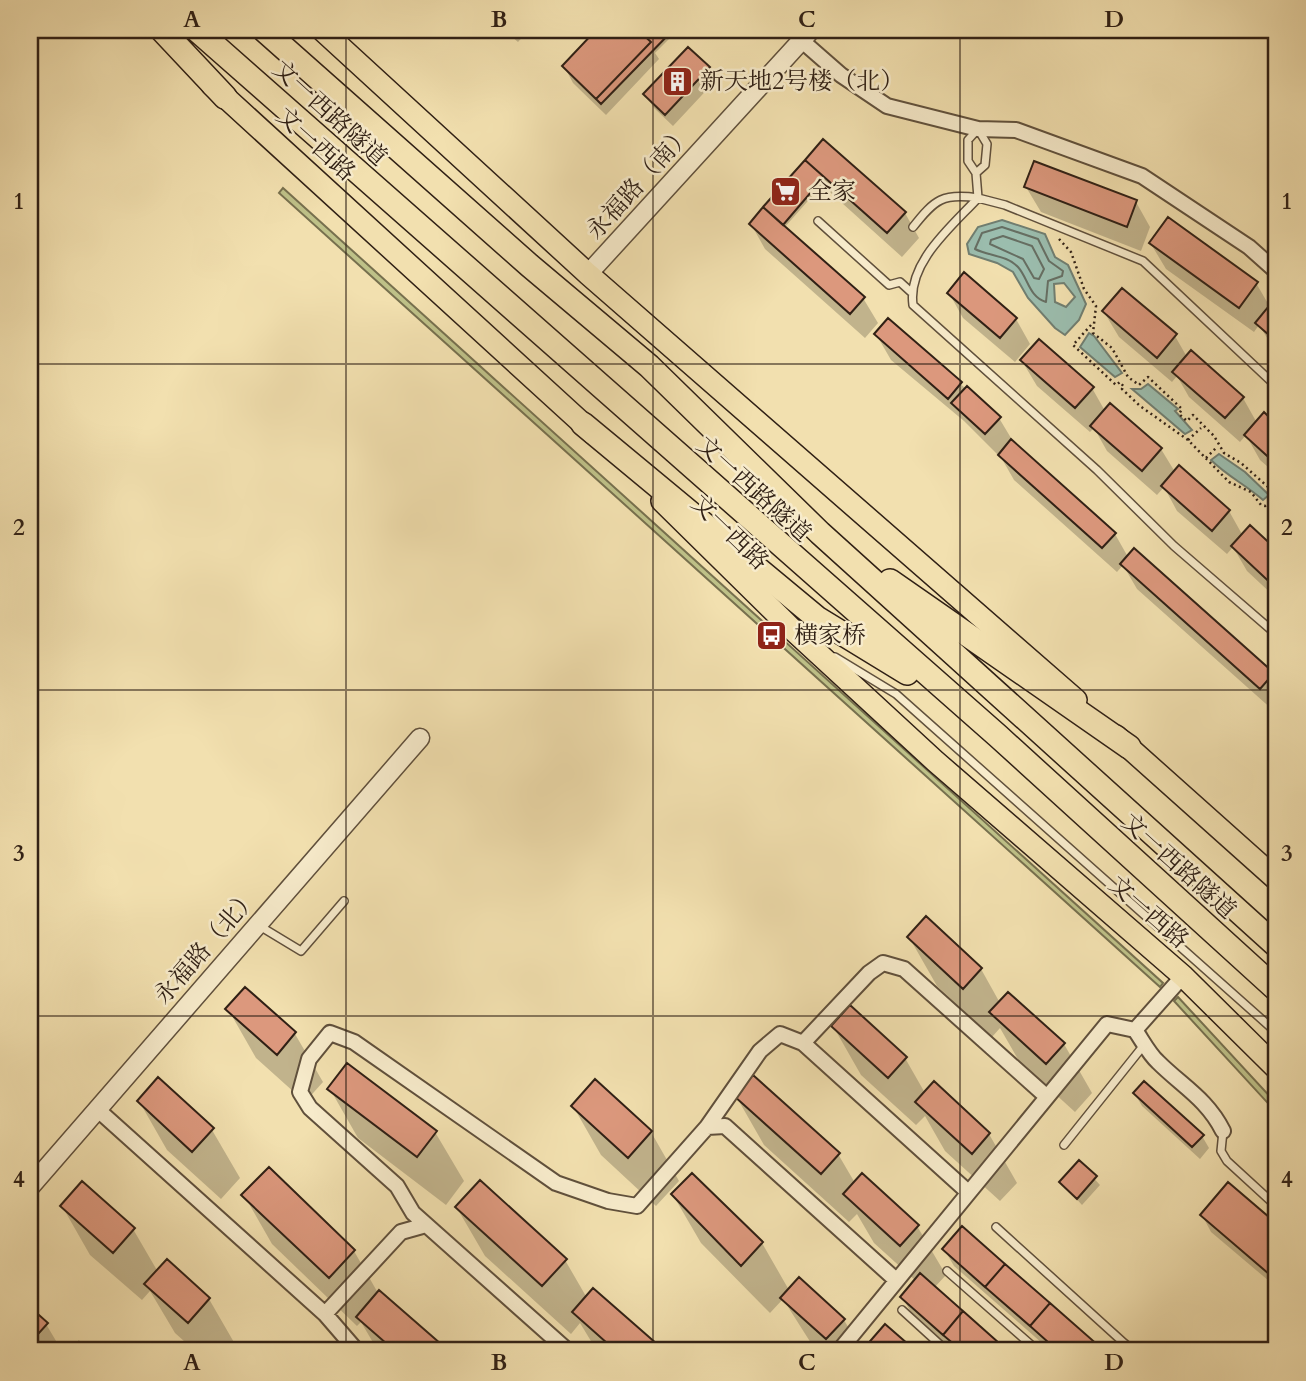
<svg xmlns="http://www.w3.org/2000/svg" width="1306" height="1381" viewBox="0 0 1306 1381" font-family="Cardo,'Noto Serif SC',serif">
<rect width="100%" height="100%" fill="#f2e0af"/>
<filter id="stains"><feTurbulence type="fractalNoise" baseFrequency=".00286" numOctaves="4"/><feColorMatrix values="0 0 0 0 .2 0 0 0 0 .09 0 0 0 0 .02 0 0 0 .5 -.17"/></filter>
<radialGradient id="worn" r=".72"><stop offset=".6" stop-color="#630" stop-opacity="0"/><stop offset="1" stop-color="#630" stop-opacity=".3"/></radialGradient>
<!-- green -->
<path fill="#bec188" stroke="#77704e" stroke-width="2" d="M283,188l880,795 -3,4 -881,-794z
M1178,997l98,106v9l-102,-111z"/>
<!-- water -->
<path fill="#9bbdae" stroke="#707e71" stroke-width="2" fill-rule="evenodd" d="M1002,220l43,14 10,23 13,8 18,39 -7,16 -14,15 -10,-7 -27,-30 -15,-26 -16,-9 -28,-9 -2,-10 11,-17zM1064,283l11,14 -9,10 -11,-5 -1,-18z
M1089,333l5,3 28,37 -7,4 -35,-30z
M1148,384l30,25 -3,2 17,19 -7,4 -53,-45h9z
M1219,454l26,18 24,23 -6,5c-17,-15 -36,-24 -52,-40z"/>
<!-- shadow -->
<path fill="#0003" d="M504,30h25l-11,12z
M594,30h72l5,7 -16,16 4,6 -53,56 -33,-32 -9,-17 32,-34z
M708,68l7,13 -42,45 -20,-19 -7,-13z
M823,141l82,72 14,25 -17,19 -80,-72 -38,43 79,70 15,25 -13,15 -100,-89 -14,-25z
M1026,187l110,15 14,25 -9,24 -100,-39z
M1151,244l105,39 14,24 3,-3 3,2v46l-17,-27 -5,7 -88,-63z
M965,275l51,44 14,25 -15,18 -52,-44 -14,-25z
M1104,312l71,24 12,21 56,41 14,25 7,-8 12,11v48l-16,-14 -14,-25 -6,7 -51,-45 -12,-21 -5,6 -53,-45z
M888,320l111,98 15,25 101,91 13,23 145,117 3,7 -1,31 -138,-123 -14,-24 -6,7 -103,-92 -12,-21 -38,-38 -73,-61 -15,-26z
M1022,361l70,27 13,23 56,38 14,23 54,39 14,25 7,-8 26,24v46l-29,-27 -14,-24 -6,7 -50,-43 -13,-24 -7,8 -50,-44 -13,-23 -4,4 -53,-46z
M909,937l72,32 19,34 64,41 28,49 -17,19 -56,-51 -19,-33 -8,9 -55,-51z
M245,989l50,45 28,48 -18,20 -49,-44 -28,-49z
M833,1026l72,32 20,35 64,41 28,49 -17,18 -55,-50 -20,-35 -9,9 -55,-50z
M330,1089l105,43 29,49 -18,24 -88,-67z
M1135,1094l67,42 7,12 -9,11 -58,-53z
M736,1096l102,58 17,29 62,43 29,49 -12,13 72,63h-51l-43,-37 -10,-17 14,-16 -42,-38 -17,-29 -8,8 -85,-77z
M139,1101l73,29 28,48 -19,21 -54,-49z
M573,1106l78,26 28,49 -23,25 -55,-51z
M1079,1162l21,23 -18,20 -21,-23z
M269,1169l85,82 24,42 68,58h-68l-17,-29 -4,4 -85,-82 -28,-49z
M1228,1184l48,41v62l-65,-55 -9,-17z
M673,1195l89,48 27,47 55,30 18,31h-46l-33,-52 -13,14 -69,-70z
M62,1206l71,23 25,43 9,-10 42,37 30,52h-44l-20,-18 -25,-42 -8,9 -52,-45z
M457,1208l108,52 22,38 7,-8 68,61h-65l-17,-28 -9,11 -86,-78z
M962,1228l136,119 2,4h-49l-97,-85 -10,-17z
M30,1309l16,15 16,27h-32z"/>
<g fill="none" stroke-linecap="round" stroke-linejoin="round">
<!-- shore -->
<path stroke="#666e62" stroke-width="2" d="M1002,227l36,12 11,22 14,10 -1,5 -14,5 -2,21c-17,-5 -18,-24 -28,-35 -11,-12 -30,-11 -43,-18l7,-16z
M1003,236l29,10 12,23 -5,10 -5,-1 -11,-19 -33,-15 1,-4z"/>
</g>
<!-- building -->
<path fill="#dc987d" stroke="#302015" stroke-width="2" d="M596,30h42l13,12 -55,57 -34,-33z
M638,30l33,2 -70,72 -5,-5 55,-57z
M688,47l22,20 -45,48 -22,-21z
M823,139l83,73 -19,21 -82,-73z
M805,160l19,17 -41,48 -20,-18z
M1034,161l103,39 -10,27 -103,-40z
M763,207l102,90 -15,17 -101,-90z
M1168,217l90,65 -19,26 -90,-65z
M964,272l53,46 -17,20 -53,-45z
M1122,288l55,46 -20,24 -55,-47z
M1273,301l3,3v37l-21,-18z
M888,318l74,64 -14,17 -74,-65z
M1039,339l55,48 -19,21 -55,-48z
M1191,350l53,47 -19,21 -53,-46z
M967,386l34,31 -16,17 -34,-31z
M1110,403l52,45 -20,23 -52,-45z
M1264,412l12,12v40l-32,-29z
M1011,439l105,94 -14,15 -104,-93z
M1179,465l51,45 -18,21 -51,-45z
M1250,525l26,24v39l-45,-42z
M1134,548l140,125 -14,16 -140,-125z
M926,916l56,52 -19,21 -56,-52z
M245,987l51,45 -19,23 -52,-46z
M1008,992l57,51 -19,21 -57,-52z
M850,1005l57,52 -19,21 -57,-52z
M347,1063l90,68 -20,26 -90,-68z
M753,1075l87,78 -19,21 -87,-78z
M158,1077l56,51 -22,24 -55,-51z
M595,1079l57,52 -24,27 -57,-52z
M934,1081l56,52 -18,21 -57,-52z
M1144,1081l60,54 -12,12 -59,-54z
M1079,1160l18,16 -20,23 -18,-17z
M269,1167l86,83 -26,28 -88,-83z
M692,1173l71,69 -22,24 -70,-72z
M862,1173l57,52 -19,21 -57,-52z
M480,1180l87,79 -25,27 -87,-79z
M82,1181l53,47 -22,25 -53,-47z
M1228,1182l48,41v57l-76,-65z
M962,1226l43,38 -20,23 -43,-38z
M167,1259l43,39 -22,25 -44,-39z
M1005,1264l45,39 -20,23 -45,-39z
M920,1273l43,38 -20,24 -43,-38z
M799,1277l46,42 -19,20 -46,-41z
M593,1288l72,63h-49l-44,-39z
M379,1290l70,61h-54l-39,-34z
M1050,1303l49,43 -4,5h-37l-28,-25z
M30,1307l18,16 -18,20z
M963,1311l45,40h-46l-19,-16z
M885,1324l31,27h-47l-4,-4z
M79,1342l10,9h-18z"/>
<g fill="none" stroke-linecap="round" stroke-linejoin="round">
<defs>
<path id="service" d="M976,173l9,-8 2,-21 -9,-15 -10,11v21l8,12 2,25 27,7 138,56 133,125
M818,221l71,64 11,-3 11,10
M913,227c22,-28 30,-34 65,-29 -27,29 -71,65 -65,107l184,165 77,76 102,88
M835,657l61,37 380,338
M258,925l43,26 43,-50
M1223,1131l-2,20 6,10 49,45
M1064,1145l80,-100
M996,1227l128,116
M947,1271l91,80
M902,1310l45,41
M1117,1351l7,-8 10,8"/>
<path id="minor" d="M801,40l40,35 46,31 91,23 38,1 126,46 107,71 27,24
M1183,976l-48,54c7,10 14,24 23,32 24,24 49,37 65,69
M803,1043l66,-70 14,-10 21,6 143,128
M97,1109l228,205
M707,1127l53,-76 20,-17 23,9 165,149
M357,1351l-32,-37 76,-82 25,-7
M568,1351l-155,-138 -16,-27 -87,-78 -10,-16 9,-33 21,-26 24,9 202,141 52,18 29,5 70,-79 18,-1 171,154
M839,1351l268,-327 28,6"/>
<path id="tertiary" d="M588,274l223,-244
M30,1187l390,-449"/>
<path id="primary" d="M322,30l266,244 488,426
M212,85l382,349
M662,501l133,131 140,129 248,215 93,92
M1116,736l160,143"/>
<path id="trunk" d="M162,30l63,67
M197,30l801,706 278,253
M264,30l265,235 120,101 171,167 456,412
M583,424l234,194 90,55
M890,581l239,166"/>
</defs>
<!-- service casing -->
<use href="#service" stroke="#60503c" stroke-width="10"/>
<!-- minor casing -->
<use href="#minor" stroke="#60503c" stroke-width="18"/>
<!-- tertiary casing -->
<use href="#tertiary" stroke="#60503c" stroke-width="21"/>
<!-- primary casing -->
<use href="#primary" stroke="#302015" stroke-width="24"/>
<!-- trunk casing -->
<use href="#trunk" stroke="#302015" stroke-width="26"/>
<!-- path -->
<path stroke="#302015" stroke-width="2.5" stroke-dasharray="2 3.5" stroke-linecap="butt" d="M1059,239l12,13 13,37 12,17 -3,27 19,15 16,29 11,8 9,-8 34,32 -3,5 8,7 6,-6 21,21 10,17 17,10 35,31
M1091,325l-18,20 43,40 4,-3 4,5 -2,2 18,17 48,34 41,42 22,10 10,13 4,1 11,-10
M1188,440l13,-12
M1206,458l11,-11"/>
<!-- service -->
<use href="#service" stroke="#f7ebcb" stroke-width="7"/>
<!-- minor -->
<use href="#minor" stroke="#f7ebcb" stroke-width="14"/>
<!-- tertiary -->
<use href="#tertiary" stroke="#f7ebcb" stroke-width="18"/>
<!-- primary -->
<use href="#primary" stroke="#f2e0af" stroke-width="21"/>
<!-- trunk -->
<use href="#trunk" stroke="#f2e0af" stroke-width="23"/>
</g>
<!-- grid -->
<path fill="none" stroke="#302015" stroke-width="2" stroke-opacity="0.55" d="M346,30v1321M653,30v1321M960,30v1321M30,364h1246M30,690h1246M30,1016h1246"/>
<!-- icons -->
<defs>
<symbol id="building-square" viewBox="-11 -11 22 22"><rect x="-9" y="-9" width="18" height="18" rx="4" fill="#8f2418" stroke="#f7ebcb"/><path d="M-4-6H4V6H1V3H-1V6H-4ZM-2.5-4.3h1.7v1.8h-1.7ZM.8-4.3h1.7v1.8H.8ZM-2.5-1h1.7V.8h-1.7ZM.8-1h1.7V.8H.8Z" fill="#fff"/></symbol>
<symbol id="supermarket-square" viewBox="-11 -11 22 22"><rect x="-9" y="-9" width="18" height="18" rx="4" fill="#8f2418" stroke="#f7ebcb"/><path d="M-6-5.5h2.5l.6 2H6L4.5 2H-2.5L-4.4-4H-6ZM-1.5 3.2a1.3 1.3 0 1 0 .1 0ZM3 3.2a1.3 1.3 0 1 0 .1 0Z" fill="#fff"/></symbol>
<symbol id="bus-square" viewBox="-11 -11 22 22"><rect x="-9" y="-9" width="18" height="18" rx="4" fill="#8f2418" stroke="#f7ebcb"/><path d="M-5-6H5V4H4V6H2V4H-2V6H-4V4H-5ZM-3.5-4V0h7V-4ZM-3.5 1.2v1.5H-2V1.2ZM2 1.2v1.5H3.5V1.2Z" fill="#fff"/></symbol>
</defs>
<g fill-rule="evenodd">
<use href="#building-square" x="660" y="64" width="35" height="35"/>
<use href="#supermarket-square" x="768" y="174" width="35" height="35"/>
<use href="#bus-square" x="754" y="618" width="35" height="35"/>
</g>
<g text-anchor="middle" stroke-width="5" stroke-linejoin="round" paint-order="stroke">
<!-- poi labels -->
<g font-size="24" fill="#302015" stroke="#f7ebcb" text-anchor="start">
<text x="700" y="89">新天地2号楼（北）</text>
<text x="808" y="199">全家</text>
<text x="794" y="643">横家桥</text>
</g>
<!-- street labels -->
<g font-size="24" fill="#302015" stroke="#f7ebcb">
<text transform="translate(330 113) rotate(42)" y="8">文一西路隧道</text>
<text transform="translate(316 144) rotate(42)" y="8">文一西路</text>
<text transform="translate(639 182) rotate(-48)" y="8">永福路（南）</text>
<text transform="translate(754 489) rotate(42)" y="8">文一西路隧道</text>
<text transform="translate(730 532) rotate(44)" y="8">文一西路</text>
<text transform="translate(1179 866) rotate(42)" y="8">文一西路隧道</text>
<text transform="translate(1149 912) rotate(41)" y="8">文一西路</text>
<text transform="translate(206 946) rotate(-49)" y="8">永福路（北）</text>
</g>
</g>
<!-- margin -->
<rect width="1306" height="1381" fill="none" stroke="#f2e0af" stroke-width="77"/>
<rect x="38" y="38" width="1230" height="1304" fill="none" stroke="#302015" stroke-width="2.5"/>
<g font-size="23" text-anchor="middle" font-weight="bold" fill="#302015">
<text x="192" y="27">A</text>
<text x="499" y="27">B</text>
<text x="807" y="27">C</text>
<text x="1114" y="27">D</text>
<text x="19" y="209">1</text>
<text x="1287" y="209">1</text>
<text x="19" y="535">2</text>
<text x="1287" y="535">2</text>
<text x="19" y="861">3</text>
<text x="1287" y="861">3</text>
<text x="19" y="1187">4</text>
<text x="1287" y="1187">4</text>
<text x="192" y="1370">A</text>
<text x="499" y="1370">B</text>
<text x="807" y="1370">C</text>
<text x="1114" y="1370">D</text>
</g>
<rect width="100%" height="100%" filter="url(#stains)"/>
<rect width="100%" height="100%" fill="url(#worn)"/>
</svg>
